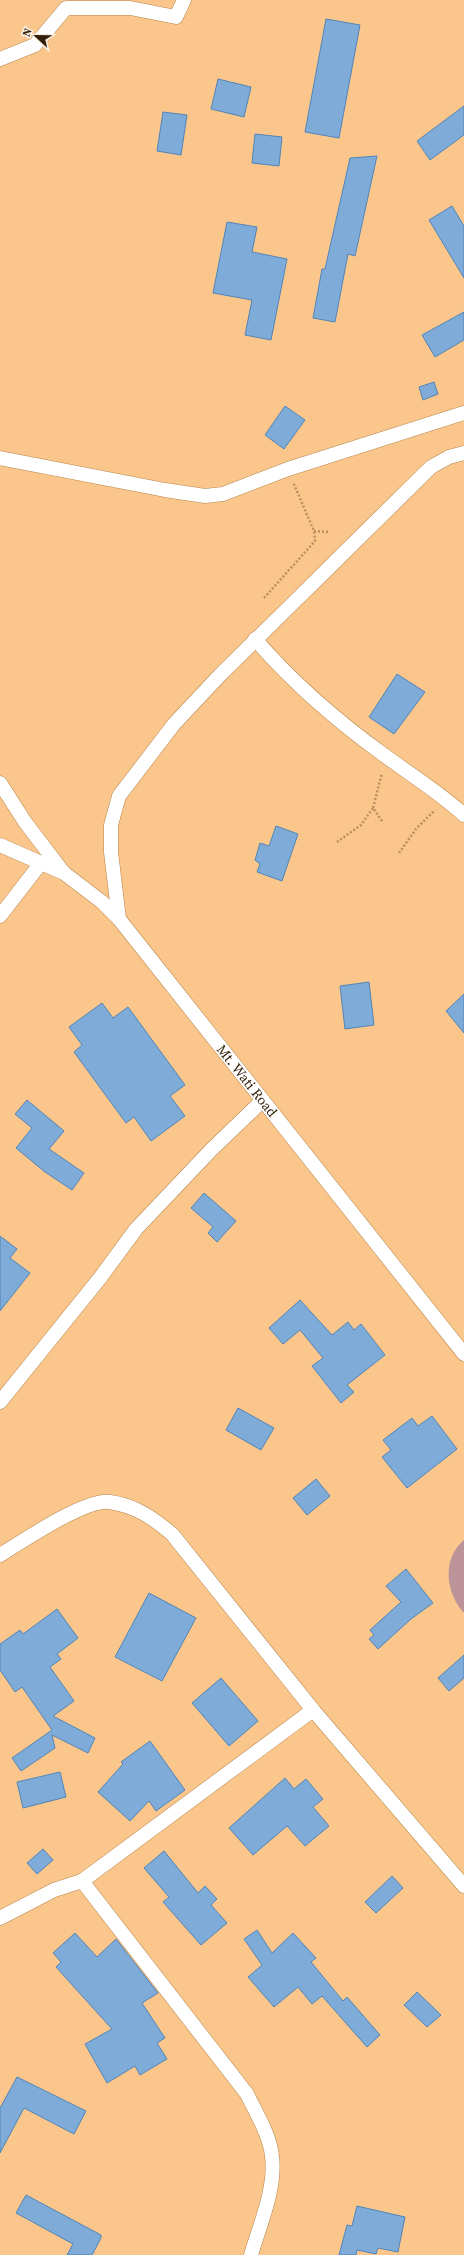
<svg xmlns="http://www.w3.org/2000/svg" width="464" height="2255" viewBox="0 0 464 2255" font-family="'Source Serif 4',serif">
<rect width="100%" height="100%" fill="#fbc68c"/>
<!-- green -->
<path fill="#bc9399" d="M464,1540v73c-18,-19 -23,-54 0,-73z"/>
<!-- building -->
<path fill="#7eabd7" stroke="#5185b8" d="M326,19l34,6 -21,113 -34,-6z
M218,79l33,8 -7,30 -33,-8z
M464,106v29l-34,25 -13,-19z
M163,112l24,3 -6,40 -24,-4z
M255,134l27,3 -3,29 -27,-3z
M377,156l-22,100 -7,-2 -13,68 -22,-4 9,-49h3l25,-111z
M452,206l12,20v52l-35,-58z
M227,222l30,5 -5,25 35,7 -16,81 -26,-5 7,-35 -39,-7z
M464,312v28l-29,17 -13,-22z
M434,382l4,12 -15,6 -4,-13z
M285,406l20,14 -21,29 -19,-14z
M397,674l28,18 -31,42 -25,-17z
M276,826l22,8 -16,47 -25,-9 3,-8 -5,-4 5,-17 9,3z
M369,982l5,43 -29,4 -5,-43z
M464,994v39l-18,-22z
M102,1003l11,15 15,-11 57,78 -15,11 15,20 -34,25 -17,-24 -8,6 -52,-71 8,-7 -13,-18z
M27,1100l37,31 -15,18 35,24 -12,17 -27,-18 -29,-24 16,-20 -17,-14z
M204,1193l32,28 -19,21 -9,-9 5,-6 -22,-19z
M0,1236l17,13 -7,9 20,15 -30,38z
M300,1300l32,35 16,-13 6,8 7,-6 24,31 -38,30 7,7 -13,11 -29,-37 11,-8 -23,-28 -17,14 -14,-16z
M238,1408l36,20 -13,22 -35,-20z
M432,1416l25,33 -50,39 -25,-31 9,-7 -8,-10 29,-22 6,8z
M316,1479l14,17 -23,19 -14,-17z
M406,1569l27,34 -22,16 -33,30 -9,-10 5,-4 -4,-5 31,-28 -15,-16z
M149,1593l47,25 -34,63 -47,-24z
M57,1609l21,29 -21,16 4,5 -11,8 24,34 -21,15 42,22 -7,15 -36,-18 3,13 -34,23 -9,-13 40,-28 -30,-43 -7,5 -15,-22v-26l20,-14 3,4z
M464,1655v23l-15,13 -11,-13z
M221,1678l37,43 -29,25 -37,-43z
M150,1741l35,49 -29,21 -7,-10 -19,20 -32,-29 25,-28 -2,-2z
M60,1772l6,25 -43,11 -6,-26z
M285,1778l9,11 12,-10 17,20 -10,8 16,19 -24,20 -18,-20 -34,29 -24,-27z
M43,1849l10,11 -16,14 -10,-11z
M164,1851l34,42 7,-7 12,13 -6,6 16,18 -26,22 -38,-43 6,-5 -25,-29z
M392,1876l11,12 -27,25 -11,-11z
M257,1930l15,23 21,-20 23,25 -5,4 32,39 4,-4 33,38 -13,12 -45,-51 -10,8 -14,-17 -24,20 -26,-30 14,-12 -18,-26z
M75,1933l22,24 19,-18 42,54 -16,10 23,35 -8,5 10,16 -27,16 -5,-9 -28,17 -22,-39 27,-15 -56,-62 5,-5 -8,-9z
M417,1992l24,23 -14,12 -23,-22z
M17,2077l69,34 -12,23 -50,-26 -24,45v-45z
M26,2195l75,40v3l-9,17h-25l6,-11 -57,-31z
M357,2206l48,11 -7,35 -20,-4 -2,6 -19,-4 -1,5h-17l8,-30 5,1z"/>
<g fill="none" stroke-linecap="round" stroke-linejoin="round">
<defs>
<g id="minor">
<path d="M0,59l35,-14 31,-37h64l46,9 8,-17"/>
<path d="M0,458l165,32 40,6 18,-2 65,-25 176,-56"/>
<path d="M255,639c38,44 82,82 129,116 27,20 55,37 80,60"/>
<path d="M0,783l25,39 38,50"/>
<path id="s1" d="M0,845l64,28 38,29 17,17 345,435"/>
<path d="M0,916l41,-53"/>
<path d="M119,919l-8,-67v-27l8,-29 55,-72 46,-49 211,-208 18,-10 15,-4"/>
<path d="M0,1402l100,-124 36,-49 75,-79 51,-49"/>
<path d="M0,1555c23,-14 86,-57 110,-53 26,4 43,16 62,32l141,176 151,176"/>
<path d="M82,1881l165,213c9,19 23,41 25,62 4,33 -12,68 -21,99"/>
<path d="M0,1918l54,-28 28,-9 231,-171"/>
</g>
</defs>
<!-- minor casing -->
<use href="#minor" stroke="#b7864d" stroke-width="15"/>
<!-- path -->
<path stroke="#ba9061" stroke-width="2.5" stroke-dasharray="2 2" stroke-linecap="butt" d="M314,531l14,1
M264,598l51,-57 -1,-10 -21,-49
M382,821l-9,-13 9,-35
M337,842l24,-17 12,-17
M399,853l17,-24 19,-19"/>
<!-- minor -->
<use href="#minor" stroke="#fff" stroke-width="14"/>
</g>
<g text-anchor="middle" stroke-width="3" stroke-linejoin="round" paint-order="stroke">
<!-- street labels -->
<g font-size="14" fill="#321e06" stroke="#fbf0e5">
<text dy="5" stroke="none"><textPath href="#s1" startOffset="348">Mt. Wati Road</textPath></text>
</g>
</g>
<!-- north arrow -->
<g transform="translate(36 36) rotate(292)" stroke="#fbf0e5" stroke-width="3" paint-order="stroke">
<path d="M0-3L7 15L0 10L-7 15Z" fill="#321e06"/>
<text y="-6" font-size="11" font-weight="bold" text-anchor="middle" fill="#321e06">N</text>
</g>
</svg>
